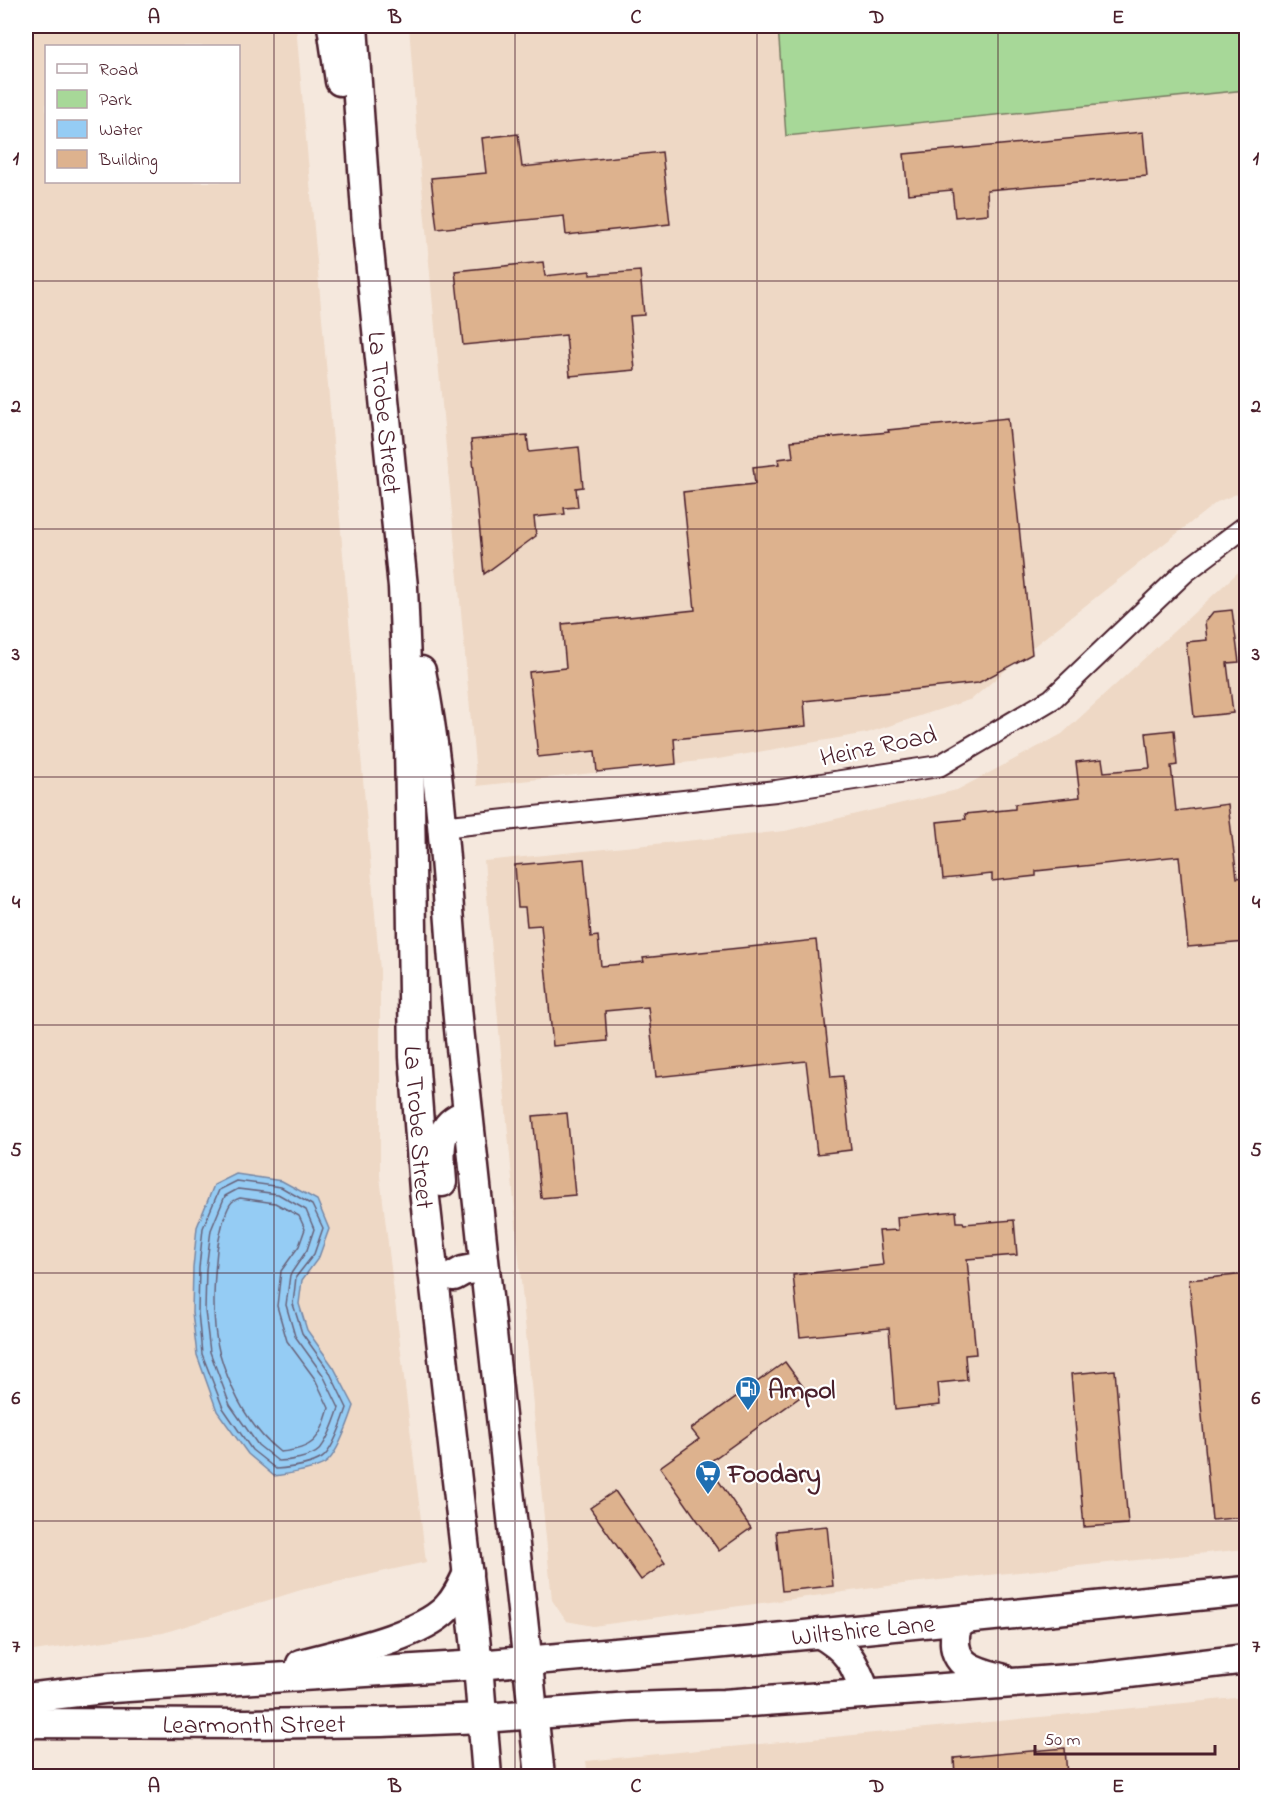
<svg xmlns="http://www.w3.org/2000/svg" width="1272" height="1802" viewBox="0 0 1272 1802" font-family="'Indie Flower',sans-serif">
<rect width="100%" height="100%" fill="#f5e8dd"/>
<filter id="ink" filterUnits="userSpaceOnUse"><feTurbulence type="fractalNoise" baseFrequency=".0167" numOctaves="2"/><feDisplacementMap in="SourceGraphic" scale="12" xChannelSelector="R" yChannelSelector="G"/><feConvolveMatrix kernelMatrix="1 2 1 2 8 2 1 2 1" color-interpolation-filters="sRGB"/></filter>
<g filter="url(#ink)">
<!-- built -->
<path fill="#eed8c5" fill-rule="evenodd" d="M26,26h270l84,944v206l46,386 -125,28 -138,43 -137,19zM46,46h192v136h-192z
M409,26h369l9,110 459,-46v400l-29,12 -183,144 -62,53 -105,34 -149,26 -241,27 -60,-654z
M1246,565v984l-336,34 -317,43 -27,-5 -14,-21 -30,-308 -38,-431 301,-30 172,-41 105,-56z
M1246,1697v79h-658l-2,-15z"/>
<!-- green -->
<path fill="#a7d898" stroke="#787c62" stroke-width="1.5" d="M778,26h468v64l-460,46z"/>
<!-- water -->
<path fill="#95ccf4" stroke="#7787a4" stroke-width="1.5" d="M236,1174l46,7 35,19 12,29 -10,28 -17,23 -3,24 8,26 27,38 20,38c-5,15 -15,44 -26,55 -9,9 -41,13 -54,15l-26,-22 -31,-43 -20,-56 -5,-43 1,-44 4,-41 17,-42z"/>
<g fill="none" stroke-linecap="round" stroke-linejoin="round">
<!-- shore -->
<path stroke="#68647b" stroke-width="1.5" d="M237,1181l44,6 31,18 11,23 -9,26 -18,23 -3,27 9,29 27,38 18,37c-4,12 -14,43 -25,50 -13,8 -32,10 -46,11l-24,-19 -29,-42 -21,-54 -4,-42 1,-44 4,-40 16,-38z
M238,1189l40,5 28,16 8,19 -7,21 -17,25 -4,30 9,31 28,39 16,33c-4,12 -11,33 -20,42 -8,8 -31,11 -41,11l-20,-16 -28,-40 -20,-53 -5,-41 1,-42 5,-39 14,-34z
M240,1198l35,5 24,13 6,13 -6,17 -18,25 -4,35 10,35 28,38 14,29c-9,31 -15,41 -49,44 -31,-24 -50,-63 -61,-101 -8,-29 -5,-71 -2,-101 2,-11 7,-40 15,-48 1,-1 7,-4 8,-4z"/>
</g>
<!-- building -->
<path fill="#ddb28e" stroke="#4a1f2b" stroke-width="1.5" d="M1143,132l4,44 -160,14 1,24 -33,3 -3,-27 -44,4 -4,-40z
M518,134l4,33 140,-15 8,72 -104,11 -2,-19 -127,13 -6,-51 55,-5 -4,-35z
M543,262l2,14 45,-5v4l50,-4 4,44 -14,1 5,54 -65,6 -4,-41 -103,10 -8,-74z
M1008,418l24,236 -54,29 -174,18 2,25 -132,13 2,25 -79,8 -2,-21 -57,6 -9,-85 37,-4 -4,-44 133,-14 -12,-118 72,-8 -2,-17 26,-3 -1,-5 15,-2 -2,-16 98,-9 -1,-2z
M527,435l2,17 50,-5 4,40 -7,1 2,19 -14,1 1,6 -31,3 2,19 -52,38 -13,-134z
M1232,610l7,52 -12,1 6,50 -39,4 -8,-75 21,-2 -2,-18 8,-10z
M1174,730l3,35 -6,1 5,45 52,-7 9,74 9,-1v65l-58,5 -9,-91 -143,15v5l-44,5v-7l-49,5 -6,-57 29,-3 -1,-5 50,-5v-5l65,-7 -4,-35 26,-3 2,13 46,-4 -4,-35z
M584,859l7,78 7,-1 3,30 43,-4 -1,-4 173,-18 15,137 12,-1 8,74 -34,4 -11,-93 -150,16 -8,-70 -43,4 2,30 -54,5 -12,-121 -14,1 -2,-19h-7l-3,-42z
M567,1113l8,82 -34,3 -8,-82z
M956,1211l1,11h6l1,2 50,-4 3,35 -50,4 9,95 -11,1 2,25 -29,3 2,22 -45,5 -6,-82 -89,9 -7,-62 90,-10 -4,-34 19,-1 -1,-13z
M1246,1274v243l-34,3 -23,-240z
M785,1362l22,30 -100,72 44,64 -32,23 -59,-84 39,-28 -8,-10z
M1115,1370l13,154 -44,3 -13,-153z
M615,1491l50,72 -24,17 -51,-72z
M827,1526l6,60 -51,5 -6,-60z
M1065,1748l2,28h-112l-1,-18z"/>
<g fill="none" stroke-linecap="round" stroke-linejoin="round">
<defs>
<path id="street" d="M441,827l335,-36 163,-25 113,-67 133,-127 61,-46"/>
<g id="secondary">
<path d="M332,26l8,55"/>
<path id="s1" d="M353,26l15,214 35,347 6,153 5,317 10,133 54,475 9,111"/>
<path d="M421,671c24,119 26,245 39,367 25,246 51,492 80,738"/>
<path d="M442,1182c-2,-29 -8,-58 26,-68"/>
<path d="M454,1276l9,-5 20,-4"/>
<path d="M967,1619c-8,4 -12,10 -12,19 -2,29 23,34 46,40"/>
<path d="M819,1633c30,17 35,29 47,61"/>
<path d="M301,1664c40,-11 117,-27 145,-55 10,-10 16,-23 22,-36"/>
<path id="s2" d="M26,1698l86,-10 366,-23 216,-19 552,-55"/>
<path id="s3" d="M26,1723l220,1 135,-2 102,-4 147,-11 94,-3 371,-27 151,-18"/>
</g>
</defs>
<!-- street casing -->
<use href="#street" stroke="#4a1f2b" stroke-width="24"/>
<!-- secondary casing -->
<use href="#secondary" stroke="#4a1f2b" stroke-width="33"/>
<!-- street -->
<use href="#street" stroke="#fff" stroke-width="20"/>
<!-- secondary -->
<use href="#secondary" stroke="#fff" stroke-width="28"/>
</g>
</g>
<!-- grid -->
<path fill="none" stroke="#4a1f2b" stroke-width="1.5" stroke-opacity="0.55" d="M274,26v1750M515,26v1750M757,26v1750M998,26v1750M26,281h1220M26,529h1220M26,777h1220M26,1025h1220M26,1273h1220M26,1521h1220"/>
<!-- icons -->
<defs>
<symbol id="fuel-pin" viewBox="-11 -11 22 30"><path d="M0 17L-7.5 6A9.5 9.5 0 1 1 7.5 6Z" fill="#1f6fb2" stroke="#fff"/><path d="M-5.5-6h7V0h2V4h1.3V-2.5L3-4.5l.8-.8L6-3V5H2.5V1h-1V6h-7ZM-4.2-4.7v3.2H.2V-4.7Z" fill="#fff"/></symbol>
<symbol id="supermarket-pin" viewBox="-11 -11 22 30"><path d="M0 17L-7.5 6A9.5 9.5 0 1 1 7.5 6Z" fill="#1f6fb2" stroke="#fff"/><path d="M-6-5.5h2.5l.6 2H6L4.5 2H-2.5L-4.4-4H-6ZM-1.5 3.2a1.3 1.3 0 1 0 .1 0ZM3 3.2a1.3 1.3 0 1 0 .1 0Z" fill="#fff"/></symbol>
</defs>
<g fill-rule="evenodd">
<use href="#fuel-pin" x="733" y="1374" width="30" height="40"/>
<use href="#supermarket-pin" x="693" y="1458" width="30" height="40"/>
</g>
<g text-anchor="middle" stroke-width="4.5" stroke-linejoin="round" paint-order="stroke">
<!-- street labels -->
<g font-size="26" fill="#4a1f2b" stroke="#fff">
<text dy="9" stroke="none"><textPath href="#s1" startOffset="388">La Trobe Street</textPath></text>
<text transform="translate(878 745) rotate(-12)" y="9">Heinz Road</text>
<text dy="9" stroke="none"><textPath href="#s1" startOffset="1104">La Trobe Street</textPath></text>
<text dy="9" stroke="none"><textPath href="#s2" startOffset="840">Wiltshire Lane</textPath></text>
<text dy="9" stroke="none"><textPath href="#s3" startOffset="228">Learmonth Street</textPath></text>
</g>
<!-- poi labels -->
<g font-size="26" font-weight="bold" fill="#4a1f2b" stroke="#fff" text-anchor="start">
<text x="768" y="1398">Ampol</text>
<text x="728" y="1482">Foodary</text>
</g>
</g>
<!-- margin -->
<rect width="1272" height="1802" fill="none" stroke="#fff" stroke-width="66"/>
<!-- legend -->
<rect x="45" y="45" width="195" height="138" fill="#ffffff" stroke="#b7a5aa" stroke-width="1.5"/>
<rect x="57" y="64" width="30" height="9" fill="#ffffff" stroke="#b7a5aa" stroke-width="1.5"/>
<text x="99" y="75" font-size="18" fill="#4a1f2b">Road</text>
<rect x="57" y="90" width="30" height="18" fill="#a7d898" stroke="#b7a5aa" stroke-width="1.5"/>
<text x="99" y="105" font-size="18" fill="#4a1f2b">Park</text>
<rect x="57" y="120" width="30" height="18" fill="#95ccf4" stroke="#b7a5aa" stroke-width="1.5"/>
<text x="99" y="135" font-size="18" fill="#4a1f2b">Water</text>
<rect x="57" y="150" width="30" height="18" fill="#ddb28e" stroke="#b7a5aa" stroke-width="1.5"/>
<text x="99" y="165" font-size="18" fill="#4a1f2b">Building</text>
<!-- scale -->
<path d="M1035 1745v9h180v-9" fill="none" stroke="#4a1f2b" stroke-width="3"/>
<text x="1044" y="1745" font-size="18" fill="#4a1f2b" stroke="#ffffff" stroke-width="4.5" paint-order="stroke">50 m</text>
<rect x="33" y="33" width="1206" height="1736" fill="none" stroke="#4a1f2b" stroke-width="2"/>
<g font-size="20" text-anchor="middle" font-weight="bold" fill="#4a1f2b">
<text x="154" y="23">A</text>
<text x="395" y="23">B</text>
<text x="636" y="23">C</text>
<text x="877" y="23">D</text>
<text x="1118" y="23">E</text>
<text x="16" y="164">1</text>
<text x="1256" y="164">1</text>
<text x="16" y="412">2</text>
<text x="1256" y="412">2</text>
<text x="16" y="660">3</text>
<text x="1256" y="660">3</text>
<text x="16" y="908">4</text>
<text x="1256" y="908">4</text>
<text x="16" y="1156">5</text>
<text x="1256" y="1156">5</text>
<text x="16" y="1404">6</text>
<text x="1256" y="1404">6</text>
<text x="16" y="1652">7</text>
<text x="1256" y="1652">7</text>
<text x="154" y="1792">A</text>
<text x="395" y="1792">B</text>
<text x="636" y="1792">C</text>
<text x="877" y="1792">D</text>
<text x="1118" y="1792">E</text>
</g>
</svg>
